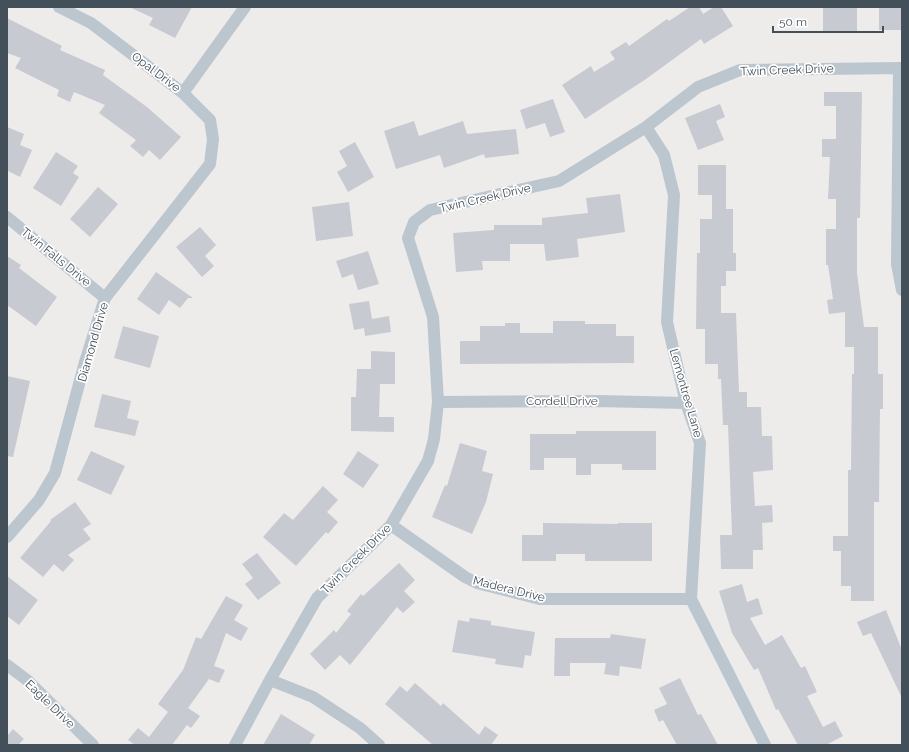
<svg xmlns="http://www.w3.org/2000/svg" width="909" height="752" viewBox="0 0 909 752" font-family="Raleway,sans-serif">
<rect width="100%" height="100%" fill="#eeebeb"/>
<!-- building -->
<path fill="#c8cad1" d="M129,7h63l-17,31 -26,-13 4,-7z
M690,7h9l4,7 11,-7h7l12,19 -29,18 -3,-5 -55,40 -61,40 -23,-34 29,-19 3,6 21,-13 -5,-7 16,-10 3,4 38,-27 2,2z
M823,7h34v24h-34z
M879,8h23v22h-23z
M7,18l55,28 -2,4 45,20 -2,5 44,32 34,30 -21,23 -11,-10 -6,7 -13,-11 6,-6 -37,-27 6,-8 -31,-13 -4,10 -13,-6 2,-6 -44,-22 6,-10 -14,-5z
M824,92h38l-2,126h-3v55l7,54h14v47h5v35h-3l-1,93h-5v99h-23v-15h-10v-35h-8v-15h15v-66h3l1,-96h2v-27h-9v-35l-16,2 -2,-14 6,-1 -5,-34h-2v-36h10v-30h-8l2,-42h-8v-18h14v-33h-12z
M553,99l12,33 -15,5 -5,-14 -19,6 -6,-19z
M720,104l5,13 -9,4 8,19 -26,10 -13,-32z
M414,121l5,15 44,-15 4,13 49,-5 3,25 -34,4 -1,-4 -40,14 -4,-13 -44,14 -12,-38z
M7,127l17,7 -4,11 12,5 -12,27 -12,-6 -1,2z
M355,142l19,35 -26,15 -11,-20 10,-6 -8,-15z
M56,152l22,14 -5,7 6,4 -18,29 -28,-18z
M698,165h28v44h7v44h3v18h-10v15h-5v27h15l3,79h8v15h14l1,29h10l1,34 -20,2 2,34 17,-1 1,17 -11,1 1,27h-10v19h-32l-1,-34h12l-4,-110h-5l-2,-46h-3v-15h-13v-35h-9l1,-76h3v-34h12v-24h-14z
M98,187l20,17 -28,33 -20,-18z
M620,194l5,38 -48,7 2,18 -33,4 -2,-17h-34v17h-28l1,9 -27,2 -3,-39 41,-3v-5h48v-7l46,-5 -2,-15z
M349,202l4,34 -37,5 -4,-34z
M200,227l16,18 -11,11 9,10 -12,11 -26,-30z
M368,251l11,33 -21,6 -5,-16 -11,4 -6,-17z
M7,256l14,9 -2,3 38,29 -21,29 -29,-21z
M156,272l37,26h-5l-8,10 -11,-8 -10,15 -22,-16z
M369,301l3,18 17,-3 2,16 -26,4 -1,-8 -10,2 -5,-26z
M553,321h32v3h31v12h18v27l-174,1v-23h20v-15h25v-3h15v10h33z
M123,326l36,10 -9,32 -36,-10z
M371,351l24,1v32h-15l-1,33h15v15l-43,-1v-34h5l1,-28h14z
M7,376l23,5 -17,76 -6,-1z
M102,394l29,7 -4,17 12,3 -4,15 -41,-9z
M576,431h80v39h-34v-6h-31v11h-15v-17h-32v12h-14v-36h46z
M460,443l27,8 -5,20 11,3 -7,28 -14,32 -40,-17 13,-32 2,1z
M91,451l34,15 -14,29 -34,-15z
M358,451l21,14 -16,23 -20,-14z
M323,486l15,14 -11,12 11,10 -10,12 -2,-2 -30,34 -33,-29 21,-24 9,7z
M75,502l16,22 -8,5 8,10 -23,16 6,5 -11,12 -9,-8 -11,13 -23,-19 31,-37 -1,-1z
M543,523l75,1v-1h34v38h-67v-7h-29v7h-34v-26h21z
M257,553l24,30 -23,17 -13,-16 8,-6 -11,-14z
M399,563l16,17 -11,11 11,11 -12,11 -6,-6 -47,58 -10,-10 -15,15 -15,-16 24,-24 2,3 15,-19 -4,-3 14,-17 2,2z
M7,576l31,24 -19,25 -12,-9z
M742,584l5,18 11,-4 5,16 -13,4 15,27 17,-10 19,33 4,-2 12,26 -10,4 16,31 12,-6 8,15 -17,9h-28l-20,-36 -2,1 -18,-42 -4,2 -22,-37 -13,-42z
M226,596l17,9 -9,15 14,8 -7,13 -15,-8 -12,33 11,4 -6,13 -10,-4 -21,29 12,8 -9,12 -4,-3 -15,20h-37l-7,-5 10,-12 11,9 19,-25 -10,-8 25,-34 13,-33 5,2z
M886,610l16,40v48l-31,-65 -8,3 -6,-14z
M470,618l21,3v4l44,7 -4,24 -6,-1 -2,13 -28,-4 1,-5 -44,-7 6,-32 11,2z
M611,634l35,5 -5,30 -21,-3 -1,10 -15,-2 2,-11h-36v13h-16l1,-38h55z
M680,678l18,37 3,-1 17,31h-41l-14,-25 -4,2 -5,-12 13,-6 -8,-16z
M415,683l26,23 2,-3 36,32 6,-9 13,9 -7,10h-58l-48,-41 15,-18 7,6z
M281,714l34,21 -6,10h-46z
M13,729l11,10 -6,6h-11v-9z"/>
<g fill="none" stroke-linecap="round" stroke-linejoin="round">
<!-- minor -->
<path stroke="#bbc6cf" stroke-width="12" d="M899,68l-2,196 5,26
M183,93l62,-86
M646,127l18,28 10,40 -7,127 19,81 14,40 -9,156 74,146
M7,217l98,81
M438,402l160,-1 88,2
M391,525l74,52 12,6 63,16h151
M7,537l32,-37 16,-27 30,-111 20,-64 105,-134 3,-25 -3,-19 -27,-27 -92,-70 -32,-16
M7,665l20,15 66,65
M270,680l43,17 47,31 19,17
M235,745l35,-65 47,-82 74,-73 37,-64 6,-22 4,-37 -5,-85 -25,-79 6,-16 16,-12 129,-29 87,-54 52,-40 42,-17 162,-2"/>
</g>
<g text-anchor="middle" stroke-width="3.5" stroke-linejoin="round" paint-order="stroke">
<!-- street labels -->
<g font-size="12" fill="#434f59" stroke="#fff">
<text transform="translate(787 70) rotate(-2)" y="4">Twin Creek Drive</text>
<text transform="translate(156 72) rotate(37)" y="4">Opal Drive</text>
<text transform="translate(485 198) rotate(-13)" y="4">Twin Creek Drive</text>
<text transform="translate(56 257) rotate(39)" y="4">Twin Falls Drive</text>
<text transform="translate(93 342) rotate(-74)" y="4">Diamond Drive</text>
<text transform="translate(686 393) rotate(74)" y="4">Lemontree Lane</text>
<text x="562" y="405">Cordell Drive</text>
<text transform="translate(356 559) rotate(-45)" y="4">Twin Creek Drive</text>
<text transform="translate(509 589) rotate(14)" y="4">Madera Drive</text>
<text transform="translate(50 704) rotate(44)" y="4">Eagle Drive</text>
</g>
</g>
<!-- border -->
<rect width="909" height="752" fill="none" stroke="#434f59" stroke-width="16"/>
<!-- scale -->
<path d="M773 26v6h110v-6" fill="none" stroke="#434f59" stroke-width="2"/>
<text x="779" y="26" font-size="12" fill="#434f59" stroke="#ffffff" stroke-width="3" paint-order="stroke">50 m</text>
</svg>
